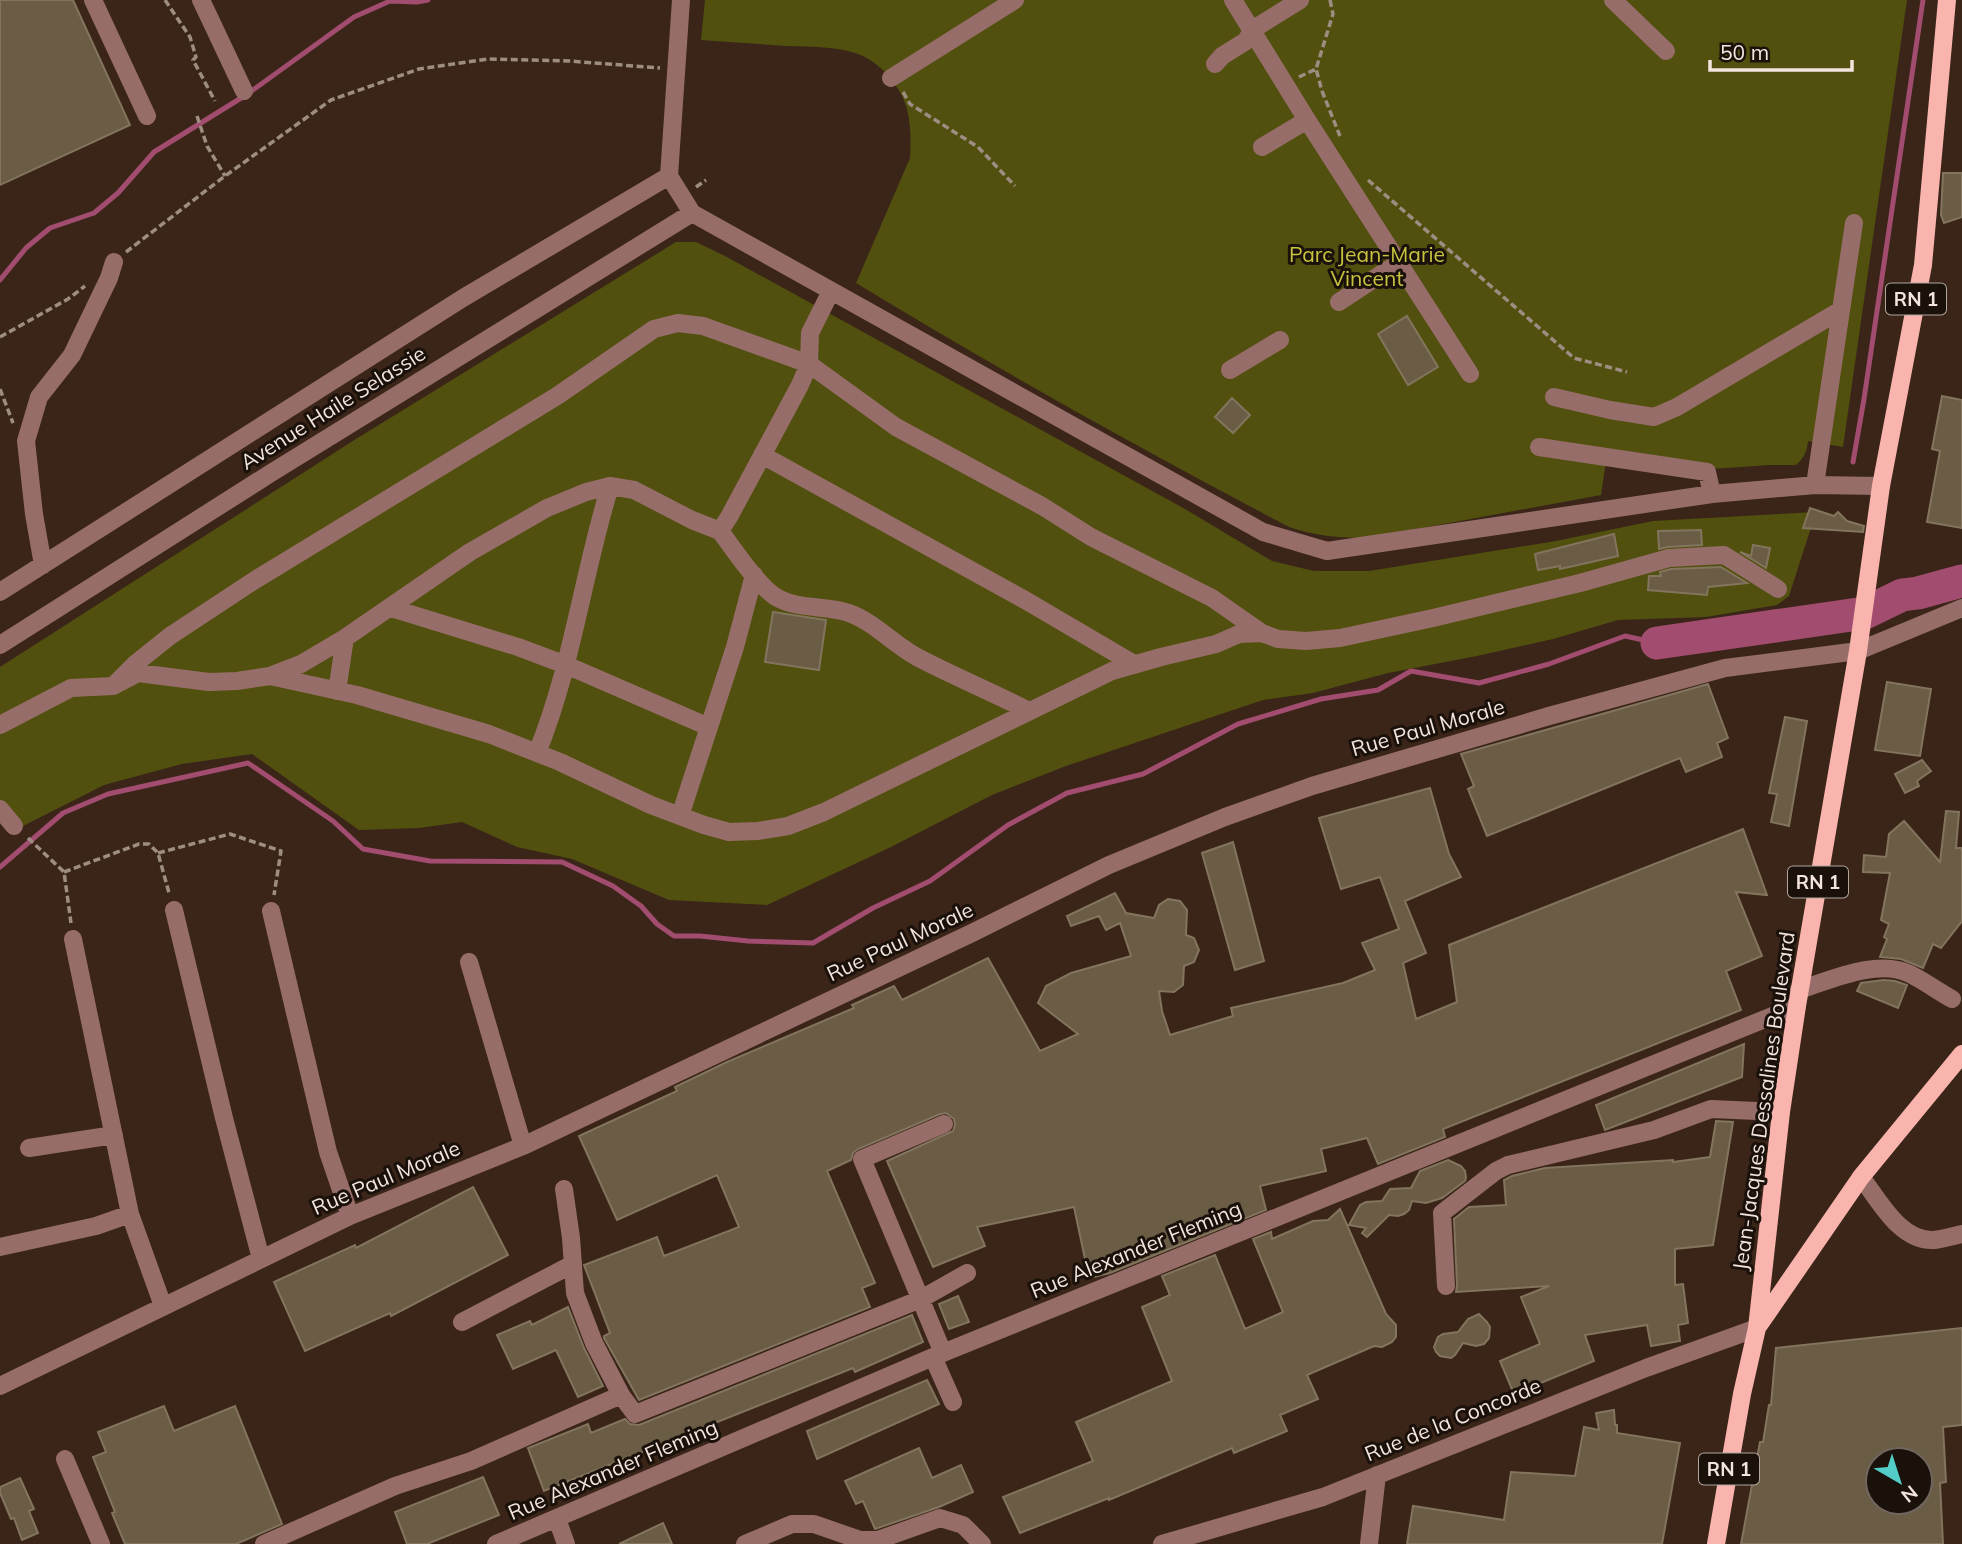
<svg xmlns="http://www.w3.org/2000/svg" width="1962" height="1544" viewBox="0 0 1962 1544" font-family="Mulish,sans-serif">
<rect width="100%" height="100%" fill="#3a2518"/>
<!-- green -->
<path fill="#52500f" d="M705,0h1202l-64,447 -35,-6c-1,11 -4,17 -12,24h-26l-59,4 -104,-15 -6,41 -233,43c-27,0 -53,-2 -79,-11 -146,-77 -292,-158 -433,-244l54,-125c1,-16 1,-33 -3,-49 -6,-23 -27,-47 -49,-55 -22,-8 -47,-7 -70,-8 -29,-2 -58,-4 -87,-6z
M676,242h20l29,14 460,253 87,52 42,10h55l187,-30 97,-20 163,-9 -27,84 -12,9 -71,12 -88,3 -65,19 -76,17 -89,17 -75,20 -50,7 -197,66 -74,29 -101,52 -124,58 -98,-5 -97,-41 -55,-12 -55,-25 -43,6 -60,2 -107,-76 -70,10 -78,21 -81,41 -23,-25v-134l356,-228z"/>
<g fill="none" stroke-linecap="round" stroke-linejoin="round">
<!-- stream -->
<path stroke="#a24d6f" stroke-width="5" d="M0,280l26,-32 24,-20 44,-15 24,-20 36,-41 92,-57 108,-78 36,-16 27,1 11,-2
M1853,462l11,-63 59,-399
M0,867l63,-54 45,-19 140,-31 85,58 30,28 67,12 132,1 51,24 28,20 16,18 17,12h26l48,5 65,2 60,-35 57,-27 78,-56 59,-32 76,-19 95,-50 83,-25 57,-9 33,-19 68,12 70,-19 76,-28 32,7"/>
<!-- river -->
<path stroke="#a24d6f" stroke-width="33" d="M1657,643l208,-30 37,-18 16,-2 44,-12"/>
</g>
<!-- building -->
<path fill="#6a5c45" stroke="#83745d" stroke-width="2" fill-rule="evenodd" d="M0,0h73l57,125 -130,60z
M1943,173h19v44l-18,6 -3,-8z
M1407,316l31,51 -30,18 -30,-51z
M1942,396l20,4v128l-35,-6 13,-71 -8,-2z
M1232,398l18,17 -17,18 -18,-16z
M1810,508l24,8 4,-4 9,9 17,5 -1,6 -60,-4z
M1701,530l1,15 -34,2 -9,2 -1,-18z
M1614,534l4,22 -58,13v-3l-22,4 -3,-16z
M1753,545l17,3 -4,20 -26,-16 11,4z
M1721,567l26,16 -39,4 -1,8 -59,-5 1,-14h12l-1,-4 11,-3z
M773,612l53,8 -7,50 -54,-8z
M1887,682l44,7 -11,67 -45,-6z
M1708,684l20,54 -11,5 5,14 -36,15 -6,-14 -193,78 -19,-47 6,-3 -13,-32z
M1785,717l22,4 -18,105 -18,-4 6,-28 -8,-1z
M1922,760l9,11 -14,10 2,5 -14,7 -10,-19z
M1430,788l19,66 12,23 -56,24 21,52 -23,10 13,56 41,-17 -8,-57 294,-116 24,66 -31,-3 26,64 -36,15 15,39 -298,119 2,8 -67,27 -11,-26 -46,11 5,22 -66,15 6,24 -156,63 -21,5 -15,-71 -97,20 8,19 -52,21 -46,-106 66,-30 2,-6 -1,-6 -8,-6 -6,1 -82,35 -5,4 -2,7 -24,11 48,112 -13,5 8,19 -231,93 -35,-62v-2l6,-3 -26,-68 73,-28 7,19 75,-29 -22,-52 -100,45 -38,-84 98,-45 -2,-4 52,-25 127,-54 -2,-3 42,-19 8,14 86,-42 52,93 38,-17 -40,-31 8,-17 25,-13 60,-17 -11,-33 -14,7 -7,-14 -28,10 -4,-10 48,-23 11,20 28,5 5,-13 9,-6 12,2 7,9 -1,25 8,3 5,12 -5,12 -10,4 -1,19 -9,7 -15,-1 3,20 8,24 63,-19 -2,-8 112,-25 32,-13 -13,-27 37,-14 -19,-52 -39,12 -22,-71z
M1946,811l13,1 -3,36h6v73l-21,27 -8,-4 -10,24 -22,-9 -21,-2 7,-18 -3,-2 5,-13 -8,-4 9,-47 -27,-1 1,-17 22,2 3,-23 15,-13 36,41z
M1233,842l31,119 -29,9 -33,-117z
M1884,980l11,1 12,4 -9,23 -41,-17 4,-8z
M1744,1044l-2,33 -137,53 -9,-25z
M1716,1121l17,1 -20,123 -38,4v36l8,-1 5,39 -10,2 2,16 -29,5 -4,-21 -62,10 9,26 -80,33 -14,-33 40,-17 -19,-47 28,-11 -93,6 1,-7 -3,-66 15,-12 37,-2 -2,-25 8,-4 33,-8 128,-8v2l37,-5z
M1448,1160l13,6 4,5 1,7 -1,3 -23,17 -16,5 -14,-2 -3,9 -5,4 -6,2 -9,-1 -22,22 -5,-4 4,-5 -17,-3 11,-20 6,-3 16,-1 8,-12 21,-1 9,-17z
M473,1187l35,68 -117,61 -1,-3 -85,38 -31,-69 81,-37 1,3z
M1340,1209l46,105 10,11v12l-4,5 -10,5 -8,-1 -67,29 11,24 -38,16 7,16 -53,22 -2,-5 -123,52v-2l-89,35 -17,-36 90,-36 -17,-39 96,-41 -30,-74 28,-12 -8,-19 53,-21 30,74 38,-17 -30,-73 18,-7 1,7 41,-18 15,-1z
M958,1296l11,26 -20,7 -10,-25z
M568,1307l16,41 19,38 -25,11 -22,-47 -43,19 -16,-34 33,-14 2,4z
M1479,1314l8,8 3,5 -1,11 -5,6 -8,2 -13,-3 -8,12 -4,3 -11,-2 -4,-4 -2,-5 4,-10 5,-3 15,-2 10,-13z
M912,1315l11,27 -68,30 -2,-4 -309,123 -16,-43 60,-24 3,9 34,-14 5,5 9,1z
M1962,1328v97l-19,2 3,55 -6,1 3,61h-202l19,-102h3l6,-37h2l5,-57zM1878,1460h42v42h-42z
M927,1380l12,24 -122,55 -10,-28z
M164,1406l10,25 61,-25 47,118 -46,20h-111l-13,-31 3,-1 -22,-55 13,-5 -8,-20z
M1614,1410l1,15h2v8l63,10 -18,101h-255l6,-38 91,14 7,-48 64,4 9,-49 15,3 -3,-17z
M919,1448l13,30 29,-13 12,27 -34,15 -64,22 -12,-28 -7,3 -11,-23z
M483,1477l16,38 -72,29h-20l-12,-32z
M20,1478l14,31 -5,2 9,22 -16,7 -8,-22 -3,1 -11,-26v-6z
M663,1523l9,21h-53z"/>
<g fill="none" stroke-linecap="round" stroke-linejoin="round">
<!-- path -->
<path stroke="#9e8d83" stroke-width="3.5" stroke-dasharray="7 3.5" stroke-linecap="butt" d="M165,0l25,37 6,20 -3,3 22,41
M1330,0l3,14 -17,55 6,22 18,45
M1299,77l17,-8
M903,92l7,12 68,43 37,39
M197,116l10,30 18,30
M1368,180l206,178 53,14
M696,187l10,-7
M126,252l99,-76 106,-76 88,-31 69,-10 81,2 91,7
M0,337l68,-38 17,-13
M0,389l13,34
M28,838l36,34 7,51
M158,853l72,-19 51,17 -7,44
M64,872l75,-28h10l9,9 11,40"/>
<!-- minor -->
<path stroke="#976d69" stroke-width="18" d="M93,0l54,116
M201,0l43,91
M681,0l-12,176 23,37 571,319 64,19 385,-57 103,-9 66,1
M1233,0l74,120 163,254
M1613,0l53,51
M1215,64l7,-8 24,-15 6,-11 48,-30
M891,78l124,-78
M1262,147l45,-27
M1339,302l59,-39
M1230,370l50,-30
M1554,397l56,13 44,7 23,-10 164,-97
M1539,447l168,25 5,22
M762,455l263,145 109,64
M1815,485l39,-262
M720,531c13,17 38,55 56,66 22,13 49,8 73,16 25,9 44,31 68,44 36,19 75,35 112,54
M43,565l-9,-51 -8,-73 13,-44 33,-42 37,-77 5,-16
M0,592l463,-294 206,-122
M391,608l127,39 48,18 143,62
M0,645l271,-172 421,-260
M270,676l87,19 132,39 71,28 91,43 53,20 25,7 29,-1 30,-5 36,-14 288,-141 49,-14 55,-13 23,-10 23,-1
M113,686l22,-22 35,-28 85,-56 302,-184 97,-67 24,-6 25,3 106,38 87,63 146,79 49,31 121,61 50,35 16,6 28,2 34,-3 93,-20 147,-35 89,-25 55,-3 54,34
M337,691l8,-53
M0,725l71,-37 42,-2 25,-13 71,9 28,-1 33,-5 31,-12 44,-26 125,-86 77,-44 39,-16 24,-6 24,4 58,30 28,11 9,-14 71,-132 9,-21 1,-31 21,-42
M537,753c35,-86 46,-179 73,-267
M0,809l14,17
M680,816l55,-169 19,-72
M174,910l50,208 37,141
M271,911l57,241 22,64
M73,939l57,275 33,92
M469,962l54,184
M1799,990c32,-10 79,-32 111,-16 14,7 28,17 42,25
M29,1148l85,-13
M1861,1177c18,23 39,65 73,63 9,-1 19,-4 28,-6
M564,1189l7,49 4,55 19,50 27,52
M0,1247l96,-21 34,-12
M1446,1286l-4,-73 54,-42 12,-6 146,-35 57,-21 70,3
M462,1322l111,-58
M943,1353l-81,-194 82,-35
M933,1357l20,45
M0,1386l350,-170 173,-70 449,-213 137,-68 116,-48 87,-31 237,-70 176,-48 133,-17 104,-43
M65,1459l36,85
M557,1519l9,25
M264,1544l131,-58 76,-25 150,-66 14,19 286,-115 46,-26
M496,1544l437,-187 864,-351
M745,1544l47,-20h22l46,16h18l62,-22 23,7 19,19
M1162,1544l161,-47 323,-129 111,-40
M1369,1544l8,-69"/>
<!-- major -->
<path stroke="#f9b4ae" stroke-width="18" d="M1759,1325l102,-148 101,-123
M1716,1544l26,-150 15,-66 24,-216 16,-106 61,-355 23,-165 42,-221 24,-265"/>
</g>
<g text-anchor="middle" stroke-width="6" stroke-linejoin="round" paint-order="stroke">
<!-- shield labels -->
<g fill="#1a110b" stroke="#b2a59e" stroke-width="2">
<rect x="1886" y="283.5" width="60" height="31" rx="5"/>
<rect x="1788" y="866.5" width="60" height="31" rx="5"/>
<rect x="1699" y="1453.5" width="60" height="31" rx="5"/>
</g>
<g font-size="19" font-weight="bold" fill="#f3e5dd">
<text x="1916" y="306">RN 1</text>
<text x="1818" y="889">RN 1</text>
<text x="1729" y="1476">RN 1</text>
</g>
<!-- park labels -->
<g font-size="21" fill="#c8c43f" stroke="#1a110b">
<text x="1367" y="262">Parc Jean-Marie<tspan x="1367" dy="24">Vincent</tspan></text>
</g>
<!-- street labels -->
<g font-size="21" fill="#f3e5dd" stroke="#1a110b">
<text transform="translate(333 408) rotate(-32)" y="7">Avenue Haile Selassie</text>
<text transform="translate(1428 728) rotate(-16)" y="7">Rue Paul Morale</text>
<text transform="translate(900 942) rotate(-25)" y="7">Rue Paul Morale</text>
<text transform="translate(1764 1101) rotate(-82)" y="7">Jean-Jacques Dessalines Boulevard</text>
<text transform="translate(386 1178) rotate(-23)" y="7">Rue Paul Morale</text>
<text transform="translate(1136 1250) rotate(-22)" y="7">Rue Alexander Fleming</text>
<text transform="translate(1453 1420) rotate(-22)" y="7">Rue de la Concorde</text>
<text transform="translate(613 1470) rotate(-23)" y="7">Rue Alexander Fleming</text>
</g>
</g>
<!-- north arrow -->
<g transform="translate(1899 1481) rotate(141)"><circle r="33" fill="#1a110b" stroke="#71665f" stroke-width="2"/>
<path d="M0-5L12 26L0 18L-12 26Z" fill="#54cdc8"/>
<text y="-10" font-size="19" font-weight="bold" text-anchor="middle" fill="#f3e5dd">N</text>
</g>
<!-- scale -->
<path d="M1710 60v10h142v-10" fill="none" stroke="#f3e5dd" stroke-width="3.5"/>
<text x="1720" y="60" font-size="21" fill="#f3e5dd" stroke="#1a110b" stroke-width="5" paint-order="stroke">50 m</text>
</svg>
